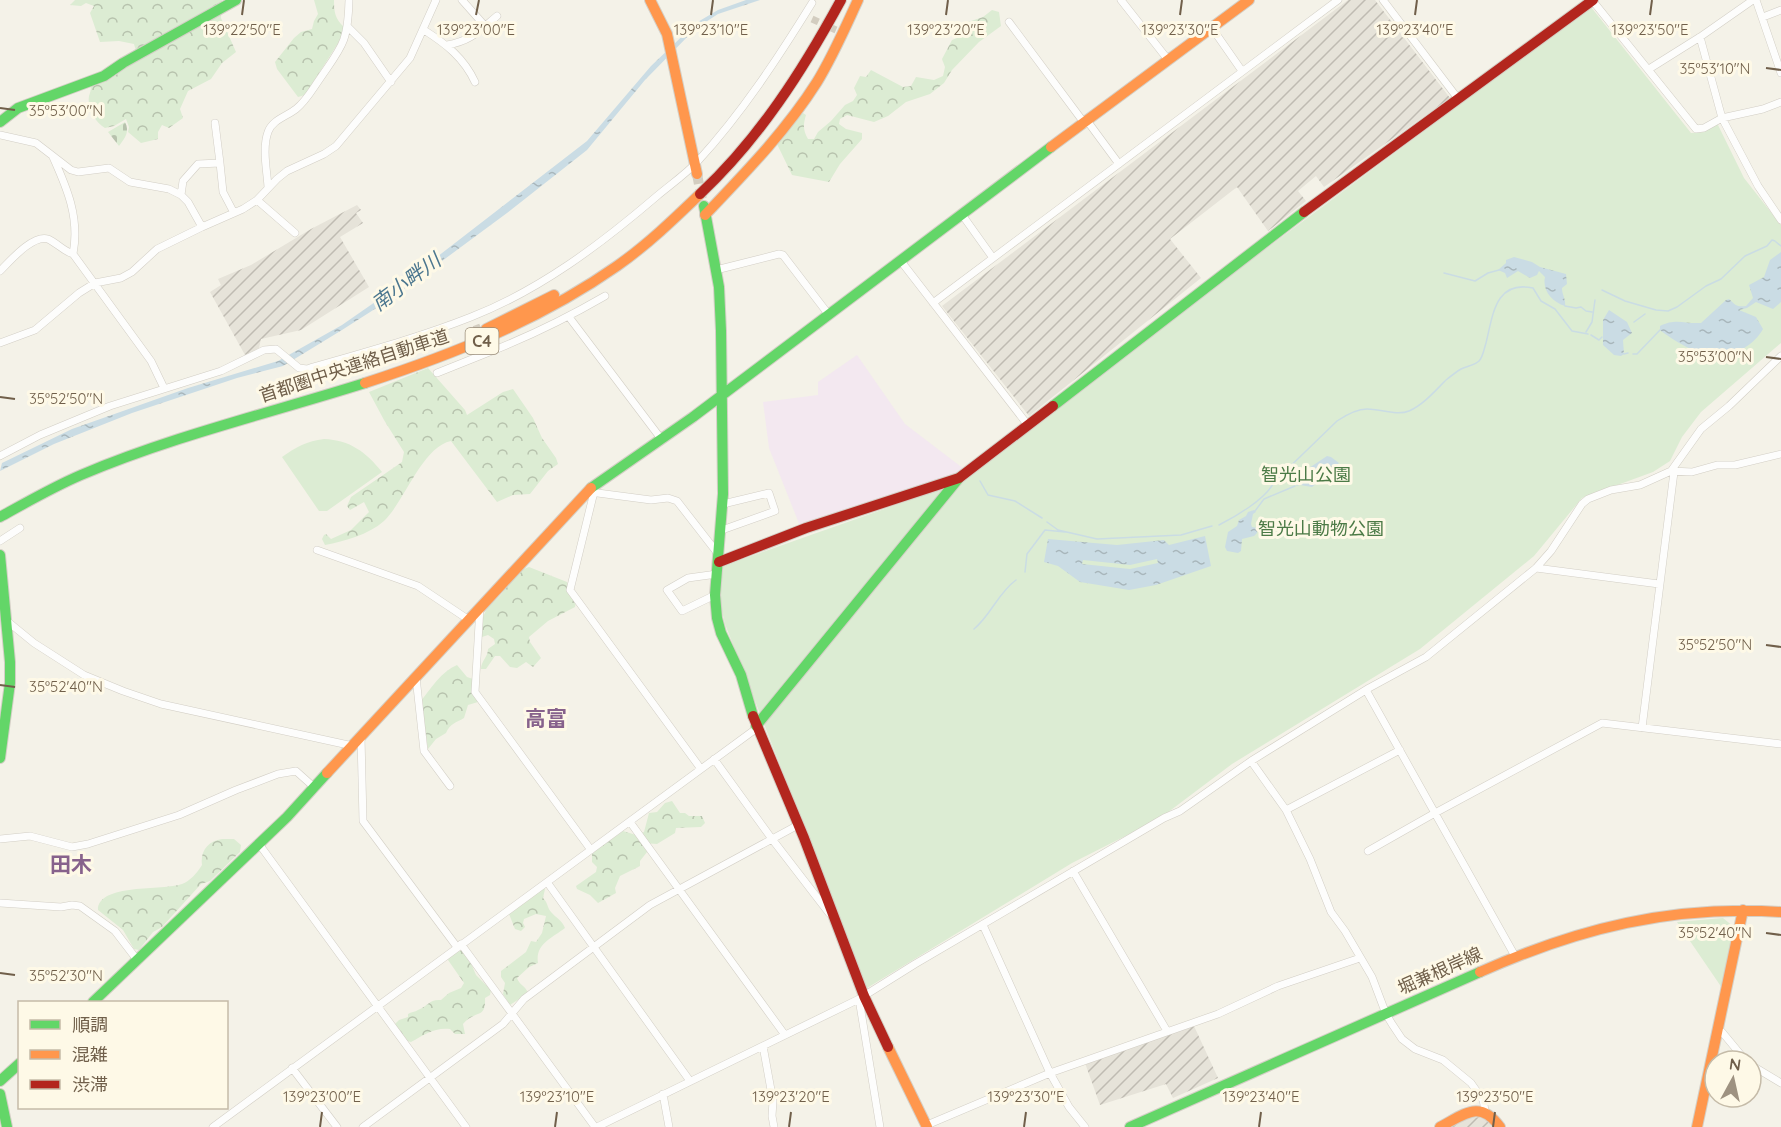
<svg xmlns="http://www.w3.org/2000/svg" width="1781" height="1127" viewBox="0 0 1781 1127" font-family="Quicksand,'Noto Sans JP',sans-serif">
<defs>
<pattern id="industrial-furrows" width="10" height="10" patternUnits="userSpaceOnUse" patternTransform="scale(1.5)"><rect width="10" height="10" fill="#e6e3d9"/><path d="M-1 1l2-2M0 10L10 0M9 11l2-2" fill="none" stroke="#bfbbb2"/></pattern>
<pattern id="forest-crowns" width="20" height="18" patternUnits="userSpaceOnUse" patternTransform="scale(1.5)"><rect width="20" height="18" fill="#dcecd3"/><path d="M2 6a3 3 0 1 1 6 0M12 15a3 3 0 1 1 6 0" fill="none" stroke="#b7c2ad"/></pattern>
<pattern id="cemetery-stones" width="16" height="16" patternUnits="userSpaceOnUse" patternTransform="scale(1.5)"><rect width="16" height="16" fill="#dcecd3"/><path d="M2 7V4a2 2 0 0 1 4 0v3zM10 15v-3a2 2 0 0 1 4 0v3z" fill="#b7c2ad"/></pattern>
<pattern id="water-ripples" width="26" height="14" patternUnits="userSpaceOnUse" patternTransform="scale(1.5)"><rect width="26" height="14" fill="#cadce4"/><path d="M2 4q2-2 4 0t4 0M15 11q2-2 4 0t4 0" fill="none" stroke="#a8b6bb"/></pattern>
</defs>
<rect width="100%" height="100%" fill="#f4f2e8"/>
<!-- industrial -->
<path fill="url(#industrial-furrows)" d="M1348,0h27l75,98 -126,89 -8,-11 -18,15 8,10 -38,30 -31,-44 -67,52 31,39 -172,138 -87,-110z
M357,205l4,5 -5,3 7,10 -23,14 29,50 -68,43 -40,9 -2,9 -14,7 -35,-63 11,-7 -3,-6 33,-14 60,-36z
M1194,1026l24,52 -45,20 -7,-14 -66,21 -15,-42z
M1479,1117l12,6 2,4h-47l18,-8z"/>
<!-- education -->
<path fill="#f3e8f0" d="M857,355l48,69 59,45 -18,11 -146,46 -31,-78 -6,-46 55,-7v-13z"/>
<!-- forest -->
<path fill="url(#forest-crowns)" d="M75,0h147l-1,18 15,34 -14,11 -11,16 -23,12 -8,18 3,9 -14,10 -7,-3 -4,7v7l-17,4 -13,-11 1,-5 -3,-8 -12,7 -9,2c-10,-6 -18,-19 -16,-32 1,-3 2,-6 2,-10l21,-8 26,-20 -4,-14 -15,-3 -19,1 -10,-29 4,-7 -8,-3 -5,3 -11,-1z
M314,0h20c0,12 1,19 10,27l-2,10 -37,58 -7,2 -21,-28 -2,-7 19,-24 7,-6 11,-3 2,-8 4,-7z
M992,10l7,2 2,14 -22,16 -27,28 -8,13 -14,11 -24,8 -18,14 -14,6 -27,-7 -7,4 -1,5 7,5 16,4v6l-22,25 -11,18 -37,-7 -15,-31c11,-9 14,-22 26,-31l3,2c-3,10 -3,15 2,24h6l4,-7 13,-11 14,-16 8,-4 4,-6 -3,-7 6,-12 6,1 5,-7 32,17 8,-1 5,-9 18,3 9,-4 2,-9 -3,-8 10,-19 15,-6 1,-12 15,-5z
M428,368l37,42 2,5 36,-23 10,-3 20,29 9,20 14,20 2,6 -10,7 -18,23 -17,1 -16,7 -46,-61c-29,6 -46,60 -67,80 -16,14 -39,20 -59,24l-3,-6 2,-4 2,-1 5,5 20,-9 18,-18 -5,-10 -14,8 -3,-4 4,-9 51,-35 2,-10 -20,-32 -15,-28z
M529,567l38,15 2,9 7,10 -1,6 -27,14 -19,16 1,5 11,16 -8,9 -7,-5 -9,6 -7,-1 -10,-11h-5l-9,13h-5c0,-8 7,-12 7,-20l7,-5 -1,-5 -6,-4 -6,2c-3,-9 1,-24 7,-31 4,-5 10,-8 14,-14 7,-10 14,-21 26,-25z
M457,665l10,12 6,2 5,23 -10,3 -4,13c-8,5 -14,5 -18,15l-10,6 -8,10 -7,-48c9,-12 21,-30 36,-36z
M672,801l8,12h5l4,3h13l3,7 -4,4 -25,1 -1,5 -18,11 -13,-1 3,9 -7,9v5l-20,10 -5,12 1,5 -18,10 -8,-8 -13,-6 -1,-3 20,-14 1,-5 -5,-5v-9l31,-22 13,4 8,-3 5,-19 8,-1 8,-9z
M222,839h12l7,6 -1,7 -30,29 -9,3 -39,43 -9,5 -14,18 -5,-1 -11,-19 -25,-20c0,-27 65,-19 84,-26 8,-3 15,-11 20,-19 -2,-14 6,-24 20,-26z
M541,889h4l-2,9c5,5 4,9 8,14 5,6 11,8 14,16 -13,10 -30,16 -27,35l-9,4 -12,11c2,7 9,8 11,15l-18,12 -7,-11 2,-11 -4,-6v-6l25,-19 5,-11 5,1 6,-9 4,-17 -10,-2 -12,5 -1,4 2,4 -4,4 -6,-2 -6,-15z
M462,950l8,11 6,14 15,15 -1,5 -5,3c1,22 -9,11 -22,26l2,10h-10l-5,-5c-15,-2 -26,6 -39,13l-7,-2 -9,-16 4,-4 9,-3v-3c3,-2 7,-2 10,-4 10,-4 11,-11 23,-10l8,-7 12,-5 3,-5 -16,-23 1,-4z"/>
<!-- cemetery -->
<path fill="url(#cemetery-stones)" d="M125,122c5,10 0,16 -6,24l-11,-14z"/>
<!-- green -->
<path fill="#dcecd3" d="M1591,7l100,126 14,-1v-3l12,-6 27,55 37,47v118l-80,69 -19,25 -12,24 -17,11 -71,26 -48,58 -114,93 -188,115 -73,55 -87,44 -205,125 -142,-364 -5,-22 3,-36 221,-78z
M324,439c26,1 42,13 58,33l-55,39h-8l-37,-54c14,-10 25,-16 42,-18z
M1723,918l11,9 -12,61 -45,-66z"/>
<!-- water -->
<path fill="url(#water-ripples)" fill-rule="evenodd" d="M746,0h14l-42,14 -23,15 -50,51 -58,70 -80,63 -115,85 -50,32 -59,36 -46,12 -105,35 -78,31 -54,27 2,-8 70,-34 116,-41 90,-27 64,-36 69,-48 176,-136 64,-75 45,-43 22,-13z
M1781,252v50l-8,7 -17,-7 -9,6 -8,2 17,7 7,12c-8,15 -29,28 -47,28 -16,-1 -44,-17 -56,-27v-4c16,-8 24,-2 41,-3l25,-23 3,-1c7,6 6,8 17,7l7,-8 -4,-13 15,-8 6,-17z
M1514,257l18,5 8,5 26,7 1,10 -5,4c0,7 4,11 3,18 -13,-4 -23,-16 -20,-29l-6,-6 -2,4 -7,3 -12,-7 -11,7 -2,-5 -7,-3 8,-7v-3z
M1609,310l18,12 5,11 -9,7 1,14 -3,2 -7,-1 -11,-10v-25z
M1327,456l4,1 8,6 -13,10 -3,-2 -4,5 2,4 -9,7 -12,-2 3,-13z
M1254,510l2,2 -3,2 -2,10 1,3 6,1 -1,5 -3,3 -12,3 -1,12 -3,2 -11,-2 -2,-4 3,-15 9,-6 2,-6 7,-4 2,-4z
M1205,536l6,30 -55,19 -27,5 -49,-8 -22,-16 -14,-4 4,-23 69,6 47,-5 5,5zM1157,559l1,4 -28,6 -48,-5 1,-4 47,5z"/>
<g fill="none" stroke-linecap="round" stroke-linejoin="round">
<!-- stream -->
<path stroke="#cadce4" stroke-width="1.5" d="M1776,242l5,4
M1444,273l31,8 13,-8 11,-3
M1602,290l23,11 31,9 12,1 9,-4 29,-21 15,-7 24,-23 22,-10 5,-6 3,1
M1565,306l11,2 5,-1 5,4 6,1
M1634,322l11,-8
M1586,332l6,-10 3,-22
M1591,335l8,5 3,-3
M1624,354l4,-1
M1633,354h4l23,-24
M1446,380c5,-4 10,-8 15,-11 6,-3 14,-4 18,-8 4,-4 5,-12 7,-18 7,-28 9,-63 47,-55l8,13 14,8 17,22 16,3
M980,481l8,14 27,6 27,17
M1274,482l63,-61c9,-6 19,-12 30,-12 13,0 30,7 42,2 14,-6 26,-20 36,-30
M1297,485l3,-1
M1255,511l9,-12 31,-13
M1047,522l11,8 39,9 84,-4 31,-9
M1219,525c16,-8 45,-25 54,-41
M1025,572l2,-18 18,-24 20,2
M974,629c17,-14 24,-36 42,-49"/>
<!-- street-tunnel -->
<path stroke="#d3cdc0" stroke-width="7" stroke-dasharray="7 3.5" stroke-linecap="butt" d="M812,19l24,11
M476,325l7,17"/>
<!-- secondary-tunnel -->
<path stroke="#d3cdc0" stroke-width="10" stroke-dasharray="10 5" stroke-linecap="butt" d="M697,174l5,26"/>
<defs>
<path id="street" d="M462,0l23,26
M1121,0l48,61
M1383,0l76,100
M1592,0l104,129 8,-1 18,-10 36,68 23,34
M1756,0l25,73
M1763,17l18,-7
M1009,22l76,102
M348,27l16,16 27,39
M1212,28l30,43
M424,30c22,14 40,28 51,52
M1700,37l22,81 41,-9 18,-7
M447,45c24,-4 32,-14 50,-29
M1649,69l51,-32 53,-37
M1088,122l31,42
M215,123l5,40
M0,135l36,8 35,27 7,2 31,-4 21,14 39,7 12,6 7,7 14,25
M53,157c14,31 27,61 20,97l78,107 13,27
M268,187c-1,-16 -6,-39 0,-55 4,-12 19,-16 28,-23 10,-8 16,-19 23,-29 23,-34 29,-37 30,-80
M181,195l2,-14 15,-17 22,-1 3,29 11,21
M257,200l38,33
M963,216l30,42
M900,260l127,164
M716,270l63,-16 4,1 46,60
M0,271c10,-10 33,-37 48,-32 9,4 15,12 25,15
M933,303l405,-303
M569,317l93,123
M0,343l35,-13 44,-37 16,-10 26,-5 11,-6 25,-23 45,-22 41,-18 14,-9 20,-21 10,-8 37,-17 12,-8 74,-88 26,-58
M485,347l2,6c41,-16 80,-35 118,-57
M437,373l50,-20
M0,456l40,-21 70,-29 111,-35 43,-21 12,-1 23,19 8,1c55,-16 111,-31 164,-52 69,-27 130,-73 186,-121 13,-11 29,-22 41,-35 44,-48 80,-103 114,-158
M1671,471l21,1 25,-7h18l46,-11
M590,492l61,8 17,-2 9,3 42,54
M594,492l-24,98 131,179
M722,530l53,-19 -6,-18 -46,11
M0,541l20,-13
M317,550l101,36 51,34
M1536,568l123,16
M715,595l-33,16 -15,-21 21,-12 29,-4
M480,607l-5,85 116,158
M7,621l27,22 50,32 39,16 38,13 192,42
M416,677l8,74 26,35
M1366,690l149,266
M1642,728l32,-256
M361,737l2,84 94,126
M714,759l58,80 57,74
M1251,761l35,49 24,49 21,53 14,19 27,46 14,37 6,10 10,15 13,10 28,11 28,23 12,17 2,10
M1286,810l114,-60
M630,822l155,213
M0,839l30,-3 42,11 16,-3 91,-29 57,-25 42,-16 18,-3 19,17
M259,844l207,283
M1368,851l67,-38 167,-90 179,21
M1073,871l94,160
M547,882l143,199
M0,903l61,4 11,-2 8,1 35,25 23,30
M983,925l67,148 19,34 16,20
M461,944l134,183
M859,999l21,128
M1717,1031l5,1 24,29
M763,1046l10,55 -1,15 2,11
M1751,1065l30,18
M292,1068l45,59
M663,1094l6,33
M927,1125l123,-52 168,-59 60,-28 82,-28
M213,1127l544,-399
M363,1127l140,-103 21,-25 126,-94 148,-80
M597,1127l262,-128 56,-35 249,-146 16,-7 71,-50 118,-73 57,-31 110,-89 15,-17 31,-47 6,-5 23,-9 29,-5 31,-14 30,-42 28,-23 52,-50"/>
<path id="fast" d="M0,122l18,-14 86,-32 19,-13 113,-63
M704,206l15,81 2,44 2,163 -8,101 2,23 4,15 20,42 12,41
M1053,406l251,-194
M591,488l102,-71 358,-270
M0,517c27,-15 53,-30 81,-42 92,-39 189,-62 284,-92
M0,555l10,107v21l-10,75
M756,726l203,-248
M93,1002l194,-185 40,-44
M0,1081l20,-18
M0,1094l7,33
M1130,1127l350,-155"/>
<path id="slow" d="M650,0l17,34 30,140
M1051,147l198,-147
M705,215c40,-42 81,-84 112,-133 16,-26 28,-54 41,-82
M486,329l68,-34
M365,383c89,-29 175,-63 252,-117 30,-21 57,-47 83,-72
M327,773l264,-285
M1480,972c99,-44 192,-67 301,-60
M888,1047l39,80
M1440,1127c25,-13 40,-28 60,0
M1697,1127l46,-217"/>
<path id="jam" d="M700,194c59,-55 103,-124 141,-194
M1304,212l289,-212
M719,562l87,-34 153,-50 94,-72
M753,716l51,122 60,158 24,51"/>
</defs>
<!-- street casing -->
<use href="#street" stroke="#d2cec5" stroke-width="8"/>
<!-- fast casing -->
<use href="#fast" stroke="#d4cfc6" stroke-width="12"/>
<!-- slow casing -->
<use href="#slow" stroke="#d4cfc6" stroke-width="12"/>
<!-- jam casing -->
<use href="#jam" stroke="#d4cfc6" stroke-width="12"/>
<!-- street -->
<use href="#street" stroke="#fdfdfc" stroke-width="7"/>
<!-- fast -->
<use href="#fast" stroke="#63d668" stroke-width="10"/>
<!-- slow -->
<use href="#slow" stroke="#ff974d" stroke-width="10"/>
<!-- jam -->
<use href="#jam" stroke="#b3261e" stroke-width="10"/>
</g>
<!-- ticks -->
<path fill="none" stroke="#705f4a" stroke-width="2" d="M242,15l2,-15M476,15l3,-15M711,15l2,-15M946,15l2,-15M1180,15l2,-15M1415,15l2,-15M1650,15l2,-15M1766,68l15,2M0,108l15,2M1766,357l15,2M0,397l15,2M1766,645l15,2M0,685l15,2M1766,933l15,2M0,973l15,2M320,1127l2,-15M555,1127l2,-15M789,1127l2,-15M1024,1127l2,-15M1259,1127l2,-15M1493,1127l2,-15"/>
<g text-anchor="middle" stroke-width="6" stroke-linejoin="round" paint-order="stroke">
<!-- shield labels -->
<rect fill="#fef9e7" stroke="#9b8d79" stroke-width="1.5" x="465.5" y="328" width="33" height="26" rx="4.5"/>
<g font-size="16" font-weight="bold" fill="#705f4a">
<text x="482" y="347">C4</text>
</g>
<!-- street labels -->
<g font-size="18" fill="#705f4a" stroke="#fef9e7">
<text transform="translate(354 366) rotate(-18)" y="6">首都圏中央連絡自動車道</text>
<text transform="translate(1440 971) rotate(-24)" y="6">堀兼根岸線</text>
</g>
<!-- park labels -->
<g font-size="18" fill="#4b7a46" stroke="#fef9e7">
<text x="1306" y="481">智光山公園</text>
<text x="1321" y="535">智光山動物公園</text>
</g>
<!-- water labels -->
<g font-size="20" font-style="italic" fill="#4c778f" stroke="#fef9e7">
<text transform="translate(406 282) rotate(-37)" y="7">南小畔川</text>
</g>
<!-- quarter labels -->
<g font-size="21" font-weight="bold" fill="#87628c" stroke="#fef9e7">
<text x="546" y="726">高富</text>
<text x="71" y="872">田木</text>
</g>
</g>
<g font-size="15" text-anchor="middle" fill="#705f4a" stroke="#fef9e7" stroke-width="6" stroke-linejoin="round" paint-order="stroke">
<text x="242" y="35">139°22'50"E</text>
<text x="476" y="35">139°23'00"E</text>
<text x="711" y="35">139°23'10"E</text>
<text x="946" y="35">139°23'20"E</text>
<text x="1180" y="35">139°23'30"E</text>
<text x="1415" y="35">139°23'40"E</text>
<text x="1650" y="35">139°23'50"E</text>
<text x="1715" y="74">35°53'10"N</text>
<text x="66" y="116">35°53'00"N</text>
<text x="1715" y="362">35°53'00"N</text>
<text x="66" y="404">35°52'50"N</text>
<text x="1715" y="650">35°52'50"N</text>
<text x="66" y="692">35°52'40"N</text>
<text x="1715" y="938">35°52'40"N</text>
<text x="66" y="981">35°52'30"N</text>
<text x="322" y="1102">139°23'00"E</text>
<text x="557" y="1102">139°23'10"E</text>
<text x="791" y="1102">139°23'20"E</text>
<text x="1026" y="1102">139°23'30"E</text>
<text x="1261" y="1102">139°23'40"E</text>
<text x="1495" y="1102">139°23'50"E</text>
</g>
<!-- legend -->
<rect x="18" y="1001" width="210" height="108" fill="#fef9e7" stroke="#c5bba8" stroke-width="1.5"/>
<rect x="30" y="1020" width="30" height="9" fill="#63d668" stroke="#c5bba8" stroke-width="1.5"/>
<text x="72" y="1031" font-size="18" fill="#705f4a">順調</text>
<rect x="30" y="1050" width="30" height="9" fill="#ff974d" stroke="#c5bba8" stroke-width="1.5"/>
<text x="72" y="1061" font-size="18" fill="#705f4a">混雑</text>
<rect x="30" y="1080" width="30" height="9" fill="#b3261e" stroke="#c5bba8" stroke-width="1.5"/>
<text x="72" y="1091" font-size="18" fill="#705f4a">渋滞</text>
<!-- north arrow -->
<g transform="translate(1733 1079) rotate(8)"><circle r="28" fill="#fef9e7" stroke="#c5bba8" stroke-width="1.5"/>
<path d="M0-4.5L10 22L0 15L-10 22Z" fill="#9e9281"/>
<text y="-9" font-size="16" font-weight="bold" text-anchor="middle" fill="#705f4a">N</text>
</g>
</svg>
